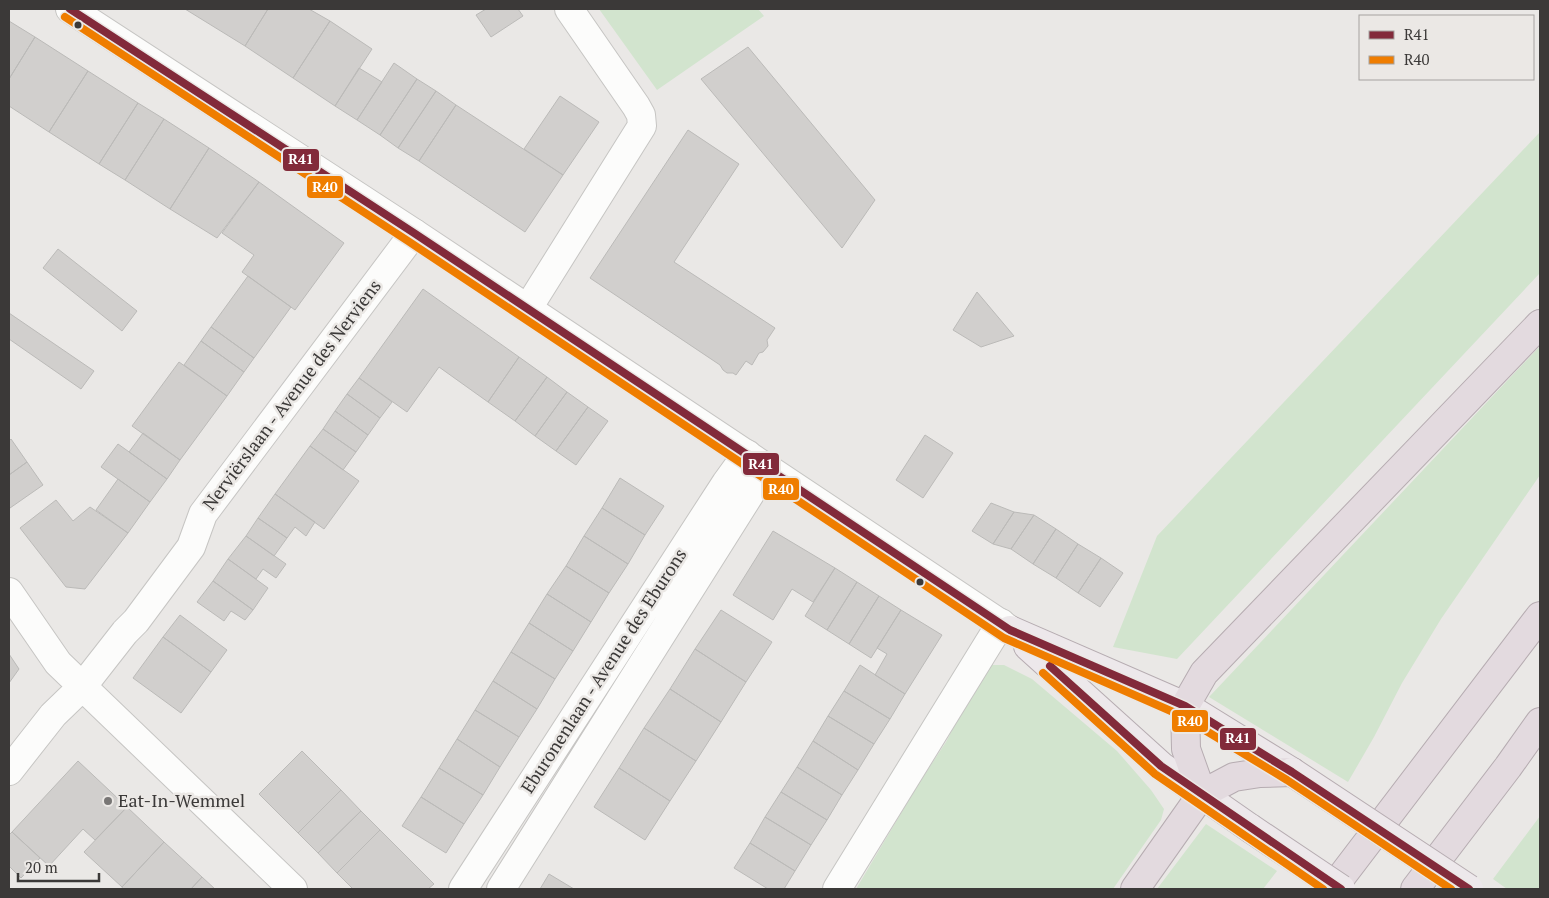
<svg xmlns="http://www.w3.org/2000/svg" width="1549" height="898" viewBox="0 0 1549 898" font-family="'PT Serif',serif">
<rect width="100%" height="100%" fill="#eae8e6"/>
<!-- green -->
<path fill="#d2e4ce" d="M599,9h159l6,7 -107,74z
M1540,132v141l-363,386 -64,-12 44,-111z
M1540,346v129l-99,144 -39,64 -28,54 -26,45 -139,-85z
M991,665h13l28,14 85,72 34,39 13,19 -3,11 -48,69h-257l63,-106 27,-41 31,-61z
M1540,816v73h-33l-14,-10z
M1206,824l71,47 -14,18h-106z"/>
<!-- building -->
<path fill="#d1cfcd" stroke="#bbbab8" d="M185,9h83l-23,37z
M268,9h41l21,12 -37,57 -48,-32z
M486,9h32l5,7 -32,21 -15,-22z
M9,21l26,16 -26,42z
M330,21l42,28 -37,57 -42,-28z
M35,37l53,34 -39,61 -40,-26v-27z
M748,47l127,153 -33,48 -141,-169z
M394,63l23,16 -37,56 -23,-15z
M359,68l23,14 -25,38 -22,-14z
M88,71l50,32 -39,61 -50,-32z
M417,79l19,12 -38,57 -18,-13z
M436,91l20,14 -37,56 -21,-13z
M560,96l39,26 -36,53 -39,-26z
M138,103l26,16 -39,61 -26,-16z
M456,105l107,70 -38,57 -106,-71z
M164,119l45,29 -39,61 -45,-29z
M688,130l51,34 -65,98 101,66 -8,12 1,6 -5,6 -4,1 -7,12 -6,-4 -10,14 -3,-2h-6l-4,-3 -3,-5 -130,-87z
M209,148l50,34 -42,56 -47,-29z
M259,182l85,61 -49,67 -53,-38 12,-17 -32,-22z
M58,249l79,62 -15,20 -79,-63z
M248,276l43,31 -37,51 -43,-31z
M423,289l96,68 -31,45 -49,-35 -32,45 -48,-34z
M977,292l37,44 -33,11 -28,-17z
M9,313l85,58 -13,18 -72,-50z
M211,327l43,31 -10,14 -43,-31z
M201,341l43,31 -17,24 -43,-31z
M519,357l28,20 -32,44 -27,-19z
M179,362l48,34 -47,64 -48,-34z
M547,377l20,15 -32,44 -20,-15z
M359,378l33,24 -12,16 -33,-24z
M567,392l21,15 -32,44 -21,-15z
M347,394l33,24 -12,17 -33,-24z
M588,407l20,14 -32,44 -20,-14z
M335,411l33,24 -12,17 -33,-23z
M323,429l33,23 -13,18 -33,-24z
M143,433l37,27 -13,19 -38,-27z
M925,435l28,18 -30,45 -27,-18z
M11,439l16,23 -18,13v-34z
M118,444l49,35 -17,23 -49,-35z
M310,446l49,35 -35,48 -49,-35z
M27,462l16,23 -33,23 -1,-3v-30z
M620,478l44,28 -19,29 -43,-27z
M118,479l32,23 -22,31 -32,-23z
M275,494l40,28 -9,14 -11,-9 -8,11 -29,-20z
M56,500l17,21 17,-14 38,26 -43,56 -19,-2 -46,-59z
M991,503l23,9 -21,32 -21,-13z
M602,508l43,27 -17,29 -44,-28z
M1014,512l20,3 -23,34 -18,-5z
M1034,515l22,14 -23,35 -22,-15z
M258,518l29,20 -13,18 -28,-20z
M1056,529l22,15 -22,34 -23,-14z
M773,531l62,37 -22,34 -21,-13 -19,31 -40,-25z
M246,536l40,28 -10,14 -13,-9 -7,10 -28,-20z
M584,536l44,28 -19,29 -43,-27z
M1078,544l23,14 -23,35 -22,-15z
M1101,558l22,15 -23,34 -22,-14z
M228,559l40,29 -15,22 -40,-29z
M566,566l43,27 -18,29 -44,-28z
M835,568l22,14 -30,48 -22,-14z
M213,581l40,29 -8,10 -14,-9 -7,10 -27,-19z
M857,582l22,14 -30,48 -22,-14z
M547,594l44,28 -18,29 -44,-28z
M879,596l22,14 -30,48 -22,-14z
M721,610l51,32 -26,40 -51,-33z
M901,610l41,25 -37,59 -30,-19 12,-21 -10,-6z
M180,615l47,35 -16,22 -48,-35z
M529,623l44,28 -18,28 -44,-27z
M163,637l48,35 -30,41 -48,-35z
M695,649l51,33 -25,40 -51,-33z
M511,652l44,27 -18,30 -44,-28z
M9,654l10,15 -10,14z
M860,665l45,29 -15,25 -46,-28z
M493,681l44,28 -18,28 -44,-27z
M670,689l51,33 -25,39 -52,-33z
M844,691l46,28 -16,25 -46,-28z
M475,710l44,27 -19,30 -43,-28z
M828,716l46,28 -16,26 -45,-29z
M644,728l52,33 -26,40 -51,-33z
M457,739l43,28 -17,28 -44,-27z
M813,741l45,29 -16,25 -45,-28z
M302,751l39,39 -43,43 -39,-39z
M78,761l49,46 -32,33 -12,-11 -34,37 -37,-34z
M797,767l45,28 -15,25 -46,-28z
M439,768l44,27 -19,29 -43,-27z
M619,768l51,33 -25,39 -51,-33z
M341,790l20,21 -43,42 -20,-20z
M781,792l46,28 -16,25 -46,-28z
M421,797l43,27 -18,29 -44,-27z
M127,807l37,35 -42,45 -38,-35z
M361,811l19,19 -43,43 -19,-20z
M765,817l46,28 -16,26 -45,-28z
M380,830l54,54 -6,5h-75l-16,-16z
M12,832l28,26 -19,20 -12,-12v-31z
M164,842l38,35 -11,12h-68l-1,-2z
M750,843l45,28 -11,18h-16l-34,-21z
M549,874l25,15h-34z
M202,877l13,12h-24z"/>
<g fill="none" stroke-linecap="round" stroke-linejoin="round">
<defs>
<path id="minor" d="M528,308l114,-182 -1,-11 -5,-9 -67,-97
M9,592l49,71 235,226
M9,771l44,-56 29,-28 43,-55 11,-11 55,-74 12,-33 211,-281
M463,889l263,-406 21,-29
M501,889l266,-422
M837,889l164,-266"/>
<path id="tertiary" d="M70,9l344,224 596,397"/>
<path id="primary" d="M1010,630l175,76 107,66
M1028,646l133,120 89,62"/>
<path id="motorway" d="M1202,794l-16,-45 -1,-43 19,-33 336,-349
M1135,889l67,-95 32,-17 26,-4 32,-1
M1332,889l208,-273
M1415,889l93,-122 32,-45"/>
</defs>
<!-- minor casing -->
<use href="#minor" stroke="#c6c5c3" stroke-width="30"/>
<!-- tertiary casing -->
<use href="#tertiary" stroke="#c6c5c3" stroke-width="30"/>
<!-- primary casing -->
<use href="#primary" stroke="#b6acb1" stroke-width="30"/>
<!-- motorway casing -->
<use href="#motorway" stroke="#b6acb1" stroke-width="30"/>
<!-- minor -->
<use href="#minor" stroke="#fcfcfb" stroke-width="28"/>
<!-- tertiary -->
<use href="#tertiary" stroke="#fcfcfb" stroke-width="28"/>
<!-- primary -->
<use href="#primary" stroke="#ede8eb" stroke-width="28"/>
<!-- motorway -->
<use href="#motorway" stroke="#e3dadf" stroke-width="28"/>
<defs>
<path id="primary-bridge" d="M1292,772l177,117
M1250,828l91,61"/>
</defs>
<!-- primary-bridge casing -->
<use href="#primary-bridge" stroke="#b6acb1" stroke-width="30" stroke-linecap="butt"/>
<!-- primary-bridge -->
<use href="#primary-bridge" stroke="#ede8eb" stroke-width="28"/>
<defs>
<path id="bus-1" d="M70,9l344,224 596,397 175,76 107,66 177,117
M1050,666l111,100 180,123"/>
<path id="bus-2" d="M65,17l343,224 596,397 176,77 107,65 164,109
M1043,673l112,101 168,115"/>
</defs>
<!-- bus-1 casing -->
<use href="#bus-1" stroke="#ebe8e5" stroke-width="11"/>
<!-- bus-2 casing -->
<use href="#bus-2" stroke="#ebe8e5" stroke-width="11"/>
<!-- bus-1 -->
<use href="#bus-1" stroke="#822a3a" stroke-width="8"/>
<!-- bus-2 -->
<use href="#bus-2" stroke="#ef7d00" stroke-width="8"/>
</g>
<!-- markers -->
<g fill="#3b3938" stroke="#ebe8e5" stroke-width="2">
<circle cx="78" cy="25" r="4.5"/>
<circle cx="920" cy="582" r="4.5"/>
</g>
<circle fill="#787675" stroke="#ebe8e5" stroke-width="2" cx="108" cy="801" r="5"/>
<g text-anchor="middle" stroke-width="5" stroke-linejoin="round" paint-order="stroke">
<!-- street labels -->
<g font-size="18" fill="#3b3938" stroke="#ebe8e5">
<text transform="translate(292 395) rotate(-53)" y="6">Nerviërslaan - Avenue des Nerviens</text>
<text transform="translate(604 671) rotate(-57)" y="6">Eburonenlaan - Avenue des Eburons</text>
</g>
<!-- poi labels -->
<g font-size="18" fill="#3b3938" stroke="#ebe8e5" text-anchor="start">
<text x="118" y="807">Eat-In-Wemmel</text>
</g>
</g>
<g stroke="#ebe8e5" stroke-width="2">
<rect x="282" y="148" width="38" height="24" rx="5" fill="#822a3a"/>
<rect x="306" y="175" width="38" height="24" rx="5" fill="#ef7d00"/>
<rect x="742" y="452" width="38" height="24" rx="5" fill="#822a3a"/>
<rect x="762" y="477" width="38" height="24" rx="5" fill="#ef7d00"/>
<rect x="1171" y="709" width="38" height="24" rx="5" fill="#ef7d00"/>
<rect x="1219" y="727" width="38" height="24" rx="5" fill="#822a3a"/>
</g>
<g font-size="14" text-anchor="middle" font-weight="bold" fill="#fff">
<text x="301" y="164">R41</text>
<text x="325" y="192">R40</text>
<text x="761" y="469">R41</text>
<text x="781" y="494">R40</text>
<text x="1190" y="726">R40</text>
<text x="1238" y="743">R41</text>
</g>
<!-- border -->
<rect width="1549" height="898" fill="none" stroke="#3b3938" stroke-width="20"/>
<!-- legend -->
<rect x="1359" y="15" width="175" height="65" fill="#ebe8e5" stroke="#a5a2a0"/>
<rect x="1369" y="31" width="25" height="8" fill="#822a3a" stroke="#a5a2a0"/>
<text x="1404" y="40" font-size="15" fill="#3b3938">R41</text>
<rect x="1369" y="56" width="25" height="8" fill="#ef7d00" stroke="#a5a2a0"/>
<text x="1404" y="65" font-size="15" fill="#3b3938">R40</text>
<!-- scale -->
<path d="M18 873v8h81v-8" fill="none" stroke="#3b3938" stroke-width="2.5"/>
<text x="25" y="873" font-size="15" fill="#3b3938" stroke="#ebe8e5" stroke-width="4" paint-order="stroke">20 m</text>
</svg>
